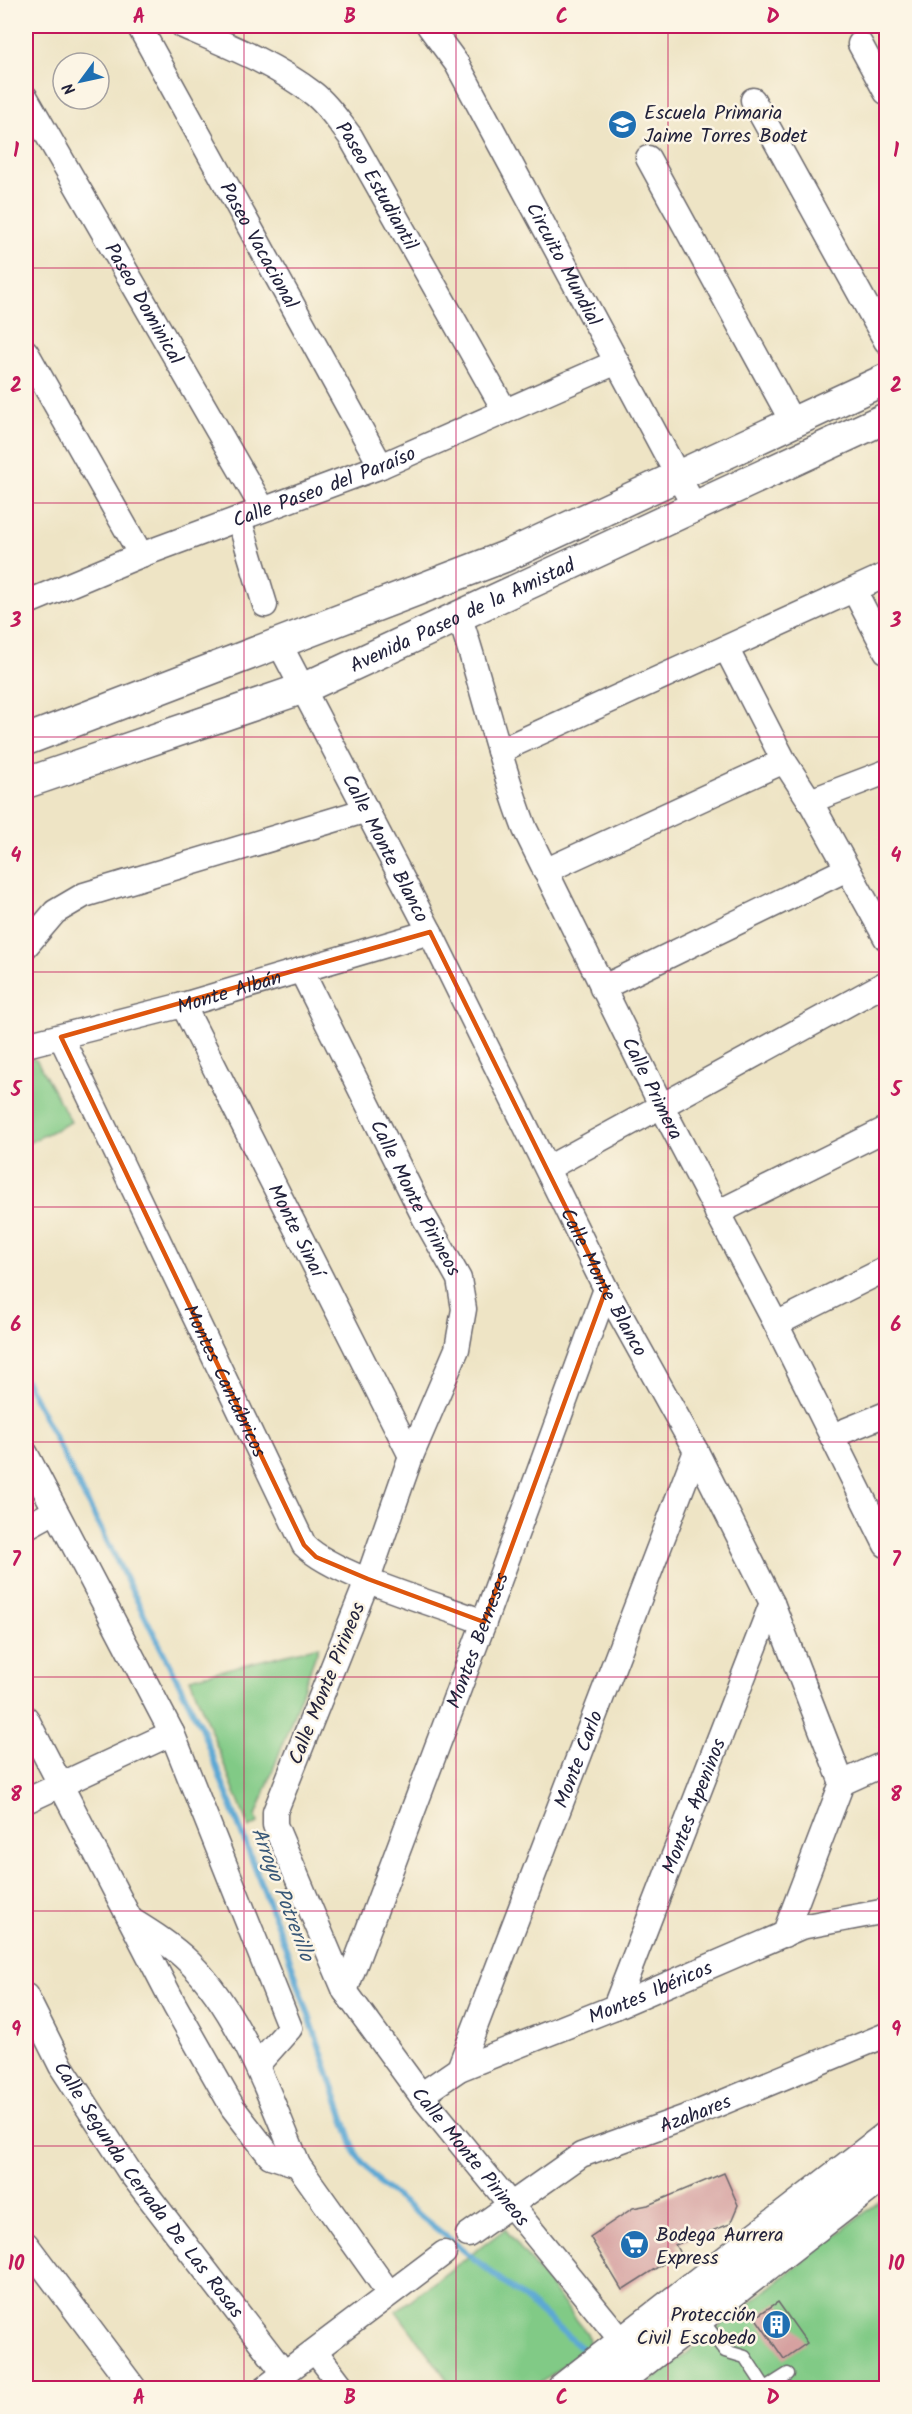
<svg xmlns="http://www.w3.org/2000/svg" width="912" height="2414" viewBox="0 0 912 2414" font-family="Kalam,sans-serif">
<rect width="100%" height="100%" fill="#fcf5e5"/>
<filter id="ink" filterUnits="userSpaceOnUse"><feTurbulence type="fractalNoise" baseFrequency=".0167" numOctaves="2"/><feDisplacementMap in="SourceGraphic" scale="12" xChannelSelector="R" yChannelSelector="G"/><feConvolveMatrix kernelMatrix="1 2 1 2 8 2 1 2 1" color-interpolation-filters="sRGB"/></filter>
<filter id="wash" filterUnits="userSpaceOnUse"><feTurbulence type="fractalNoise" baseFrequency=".008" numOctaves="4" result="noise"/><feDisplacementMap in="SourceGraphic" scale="24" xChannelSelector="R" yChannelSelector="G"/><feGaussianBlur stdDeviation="1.35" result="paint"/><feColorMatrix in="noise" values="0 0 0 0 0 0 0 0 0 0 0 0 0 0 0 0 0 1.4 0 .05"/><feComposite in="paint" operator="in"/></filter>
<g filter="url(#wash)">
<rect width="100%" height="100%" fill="#eee4c5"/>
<!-- green -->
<path fill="#81ca86" stroke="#527660" stroke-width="1.5" d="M33,1058l4,3 34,61 -45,22v-84z
M319,1646l-63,170 2,7 -9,5 -59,-150z
M886,2196v192h-244z
M505,2229l82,104 3,12 -56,43h-84l2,-2 -56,-75z"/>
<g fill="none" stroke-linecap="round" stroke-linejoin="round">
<!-- stream -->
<path stroke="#5ba8d4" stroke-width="6" d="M26,1381l175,346 86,224 69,203 24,30 145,115 61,53"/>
</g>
<g id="blocks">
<!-- building -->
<path fill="#d6a1a0" d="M724,2173l14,32 -8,19 -55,21 5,8 -58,37 -32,-53 43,-29 15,-3z
M778,2302l29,41 -23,16 -29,-42z"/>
</g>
</g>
<g filter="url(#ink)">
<use href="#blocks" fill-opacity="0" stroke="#69666b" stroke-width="1.5"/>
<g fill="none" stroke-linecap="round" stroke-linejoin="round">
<defs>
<path id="service" d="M700,2317l25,34 20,6 19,29h5l19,-12"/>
<g id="minor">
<path id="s1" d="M139,26l242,440"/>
<path id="s2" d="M183,26c44,19 92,38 131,68 15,12 25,28 36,42l155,275"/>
<path id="s3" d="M429,26l28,38 237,442"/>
<path d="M860,44l26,48"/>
<path id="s4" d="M26,98l237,411"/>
<path d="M753,100l133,241"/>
<path d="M648,158l145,265"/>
<path d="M26,352l115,203"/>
<path d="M239,519l26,86"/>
<path d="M854,590l32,61"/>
<path id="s5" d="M26,603l115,-48 240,-89 236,-104"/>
<path id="s6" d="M459,615c24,71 39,144 66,214l137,278 114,217 110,221"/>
<path id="s7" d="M279,643l151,289 176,357 90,162 76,152 70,180 -58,152"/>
<path d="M726,648l58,113 26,40 76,137"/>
<path d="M499,751l387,-176"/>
<path d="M810,801l76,-29"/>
<path d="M545,871l239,-110"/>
<path d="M26,946l29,-34 29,-17 283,-85"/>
<path id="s8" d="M301,970l123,247 35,62 5,30 -7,40 -46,107 -43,123 -93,233v13l70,166 76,104 201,246"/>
<path d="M602,988l245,-119"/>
<path id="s9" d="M183,1005l228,451"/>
<path id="s10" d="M61,1037l243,508c31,31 135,60 180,77"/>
<path id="s11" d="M26,1045l157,-40 247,-73"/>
<path d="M548,1168l338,-185"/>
<path d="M717,1213l169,-84"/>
<path d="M776,1324l110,-55"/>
<path d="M832,1436l54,-22"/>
<path d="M26,1454l146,279 118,295 -33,37"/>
<path d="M26,1527l29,-16"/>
<path d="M26,1718l149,288 58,102 37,48 28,9 91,128"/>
<path d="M842,1783l44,-20"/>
<path d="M26,1801l146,-68"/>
<path d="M131,1920c21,13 42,26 59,43 50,49 82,138 108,202"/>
<path id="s12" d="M345,1991l139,-369 122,-333"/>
<path id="s13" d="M26,1996l35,70 68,105 156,203"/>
<path id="s14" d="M615,2007l157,-404"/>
<path id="s15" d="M459,2069l237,-618"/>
<path id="s16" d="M421,2095l38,-26 156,-62 186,-80 85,-16"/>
<path id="s17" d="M468,2235l113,-80 116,-42 189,-78"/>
<path d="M26,2244l108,144"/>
<path d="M315,2351l28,37"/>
<path d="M265,2388l179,-135"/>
</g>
<g id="tertiary">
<path d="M26,740l478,-183 382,-178"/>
<path id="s18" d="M26,783l278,-95 582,-270"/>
<path d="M563,2388l323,-251"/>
<path d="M609,2388l277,-215"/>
</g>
</defs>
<!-- service casing -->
<use href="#service" stroke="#69666b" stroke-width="15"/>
<!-- minor casing -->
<use href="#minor" stroke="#69666b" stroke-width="27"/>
<!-- tertiary casing -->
<use href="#tertiary" stroke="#69666b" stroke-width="33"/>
<!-- service -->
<use href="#service" stroke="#fff" stroke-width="12"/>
<!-- minor -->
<use href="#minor" stroke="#fff" stroke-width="24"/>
<!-- tertiary -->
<use href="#tertiary" stroke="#fff" stroke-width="30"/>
</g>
</g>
<!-- marked area -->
<path fill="none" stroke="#de560e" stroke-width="4.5" stroke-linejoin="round" d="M430,932l176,357 -122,333 -116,-43 -52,-22 -12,-12 -243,-508z"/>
<!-- grid -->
<path fill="none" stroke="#c2185b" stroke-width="1.5" stroke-opacity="0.55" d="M244,26v2362M456,26v2362M668,26v2362M26,268h860M26,503h860M26,737h860M26,972h860M26,1207h860M26,1442h860M26,1677h860M26,1911h860M26,2146h860"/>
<!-- icons -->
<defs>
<symbol id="school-disc" viewBox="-11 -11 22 22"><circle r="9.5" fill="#1f6fb2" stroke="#fcf5e5"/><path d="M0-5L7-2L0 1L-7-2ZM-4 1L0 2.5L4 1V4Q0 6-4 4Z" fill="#fff"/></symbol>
<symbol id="supermarket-disc" viewBox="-11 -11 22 22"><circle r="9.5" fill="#1f6fb2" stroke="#fcf5e5"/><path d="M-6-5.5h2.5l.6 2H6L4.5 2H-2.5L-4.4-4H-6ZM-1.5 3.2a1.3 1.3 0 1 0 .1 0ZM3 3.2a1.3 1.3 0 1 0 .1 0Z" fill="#fff"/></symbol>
<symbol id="building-disc" viewBox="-11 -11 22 22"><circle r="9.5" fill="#1f6fb2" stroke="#fcf5e5"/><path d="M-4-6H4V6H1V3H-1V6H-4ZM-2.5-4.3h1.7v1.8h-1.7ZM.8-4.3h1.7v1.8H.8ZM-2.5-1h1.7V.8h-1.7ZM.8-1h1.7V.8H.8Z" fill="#fff"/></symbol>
</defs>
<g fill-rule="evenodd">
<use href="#school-disc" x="606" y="108" width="33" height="33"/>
<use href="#supermarket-disc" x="618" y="2228" width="33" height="33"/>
<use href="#building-disc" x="760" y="2308" width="33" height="33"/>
</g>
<g text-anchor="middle" stroke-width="5" stroke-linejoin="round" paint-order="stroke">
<!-- poi labels -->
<g font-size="20" fill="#22223b" stroke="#fcf5e5" text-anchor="start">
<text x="644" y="119">Escuela Primaria<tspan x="644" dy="23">Jaime Torres Bodet</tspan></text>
<text x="656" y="2241">Bodega Aurrera<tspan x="656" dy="23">Express</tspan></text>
<text x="756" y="2321" text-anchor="end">Protección<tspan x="756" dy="23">Civil Escobedo</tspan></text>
</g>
<!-- street labels -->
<g font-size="20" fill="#22223b" stroke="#fcf5e5">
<text dy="7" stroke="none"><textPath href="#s2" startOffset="260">Paseo Estudiantil</textPath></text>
<text dy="7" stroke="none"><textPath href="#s1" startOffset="250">Paseo Vacacional</textPath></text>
<text dy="7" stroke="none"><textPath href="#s3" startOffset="274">Circuito Mundial</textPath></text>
<text dy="7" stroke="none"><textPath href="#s4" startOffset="237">Paseo Dominical</textPath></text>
<text dy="7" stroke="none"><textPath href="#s5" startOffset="320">Calle Paseo del Paraíso</textPath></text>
<text dy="7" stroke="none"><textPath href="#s18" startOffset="468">Avenida Paseo de la Amistad</textPath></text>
<text dy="7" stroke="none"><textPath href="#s7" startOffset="231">Calle Monte Blanco</textPath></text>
<text dy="7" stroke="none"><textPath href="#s11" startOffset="210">Monte Albán</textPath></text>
<text dy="7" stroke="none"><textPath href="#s6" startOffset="513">Calle Primera</textPath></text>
<text dy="7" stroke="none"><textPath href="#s8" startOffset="255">Calle Monte Pirineos</textPath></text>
<text dy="7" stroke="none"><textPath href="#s9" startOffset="252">Monte Sinaí</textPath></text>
<text dy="7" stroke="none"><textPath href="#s7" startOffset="717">Calle Monte Blanco</textPath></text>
<text dy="7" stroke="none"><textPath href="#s10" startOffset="381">Montes Cantábricos</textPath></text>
<text dy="7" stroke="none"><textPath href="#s12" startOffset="375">Montes Berneses</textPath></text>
<text transform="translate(326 1683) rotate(-68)" y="7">Calle Monte Pirineos</text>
<text dy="7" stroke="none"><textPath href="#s15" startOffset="332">Monte Carlo</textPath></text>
<text dy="7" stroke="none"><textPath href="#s14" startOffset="216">Montes Apeninos</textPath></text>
<text dy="7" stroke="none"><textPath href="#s16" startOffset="252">Montes Ibéricos</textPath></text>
<text dy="7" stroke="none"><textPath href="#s17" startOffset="260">Azahares</textPath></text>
<text dy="7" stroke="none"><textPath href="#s8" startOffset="1317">Calle Monte Pirineos</textPath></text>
<text dy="7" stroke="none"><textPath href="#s13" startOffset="230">Calle Segunda Cerrada De Las Rosas</textPath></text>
</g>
<!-- water labels -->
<g font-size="21" font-style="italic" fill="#395878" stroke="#fcf5e5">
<text transform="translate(283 1894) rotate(69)" y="7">Arroyo Potrerillo</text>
</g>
</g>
<!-- margin -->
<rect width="912" height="2414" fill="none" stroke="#fcf5e5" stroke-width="66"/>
<!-- north arrow -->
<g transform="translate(81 81) rotate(237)"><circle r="28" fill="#fcf5e5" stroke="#a5a1a1" stroke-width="1.5"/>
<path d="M0-4.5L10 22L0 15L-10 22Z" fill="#1f6fb2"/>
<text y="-9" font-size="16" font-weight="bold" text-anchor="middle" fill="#22223b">N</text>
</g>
<rect x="33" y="33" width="846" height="2348" fill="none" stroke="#c2185b" stroke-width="2"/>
<g font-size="20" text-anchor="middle" font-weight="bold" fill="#c2185b">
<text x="139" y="23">A</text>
<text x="350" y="23">B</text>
<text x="562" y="23">C</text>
<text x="773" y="23">D</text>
<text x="16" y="157">1</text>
<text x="896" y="157">1</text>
<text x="16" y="392">2</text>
<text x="896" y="392">2</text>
<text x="16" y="627">3</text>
<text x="896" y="627">3</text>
<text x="16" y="862">4</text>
<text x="896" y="862">4</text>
<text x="16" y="1096">5</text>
<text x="896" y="1096">5</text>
<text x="16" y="1331">6</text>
<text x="896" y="1331">6</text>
<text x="16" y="1566">7</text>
<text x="896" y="1566">7</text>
<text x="16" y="1801">8</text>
<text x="896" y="1801">8</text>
<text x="16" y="2036">9</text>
<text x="896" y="2036">9</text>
<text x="16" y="2270">10</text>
<text x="896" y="2270">10</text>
<text x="139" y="2404">A</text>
<text x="350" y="2404">B</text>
<text x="562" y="2404">C</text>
<text x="773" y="2404">D</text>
</g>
</svg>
